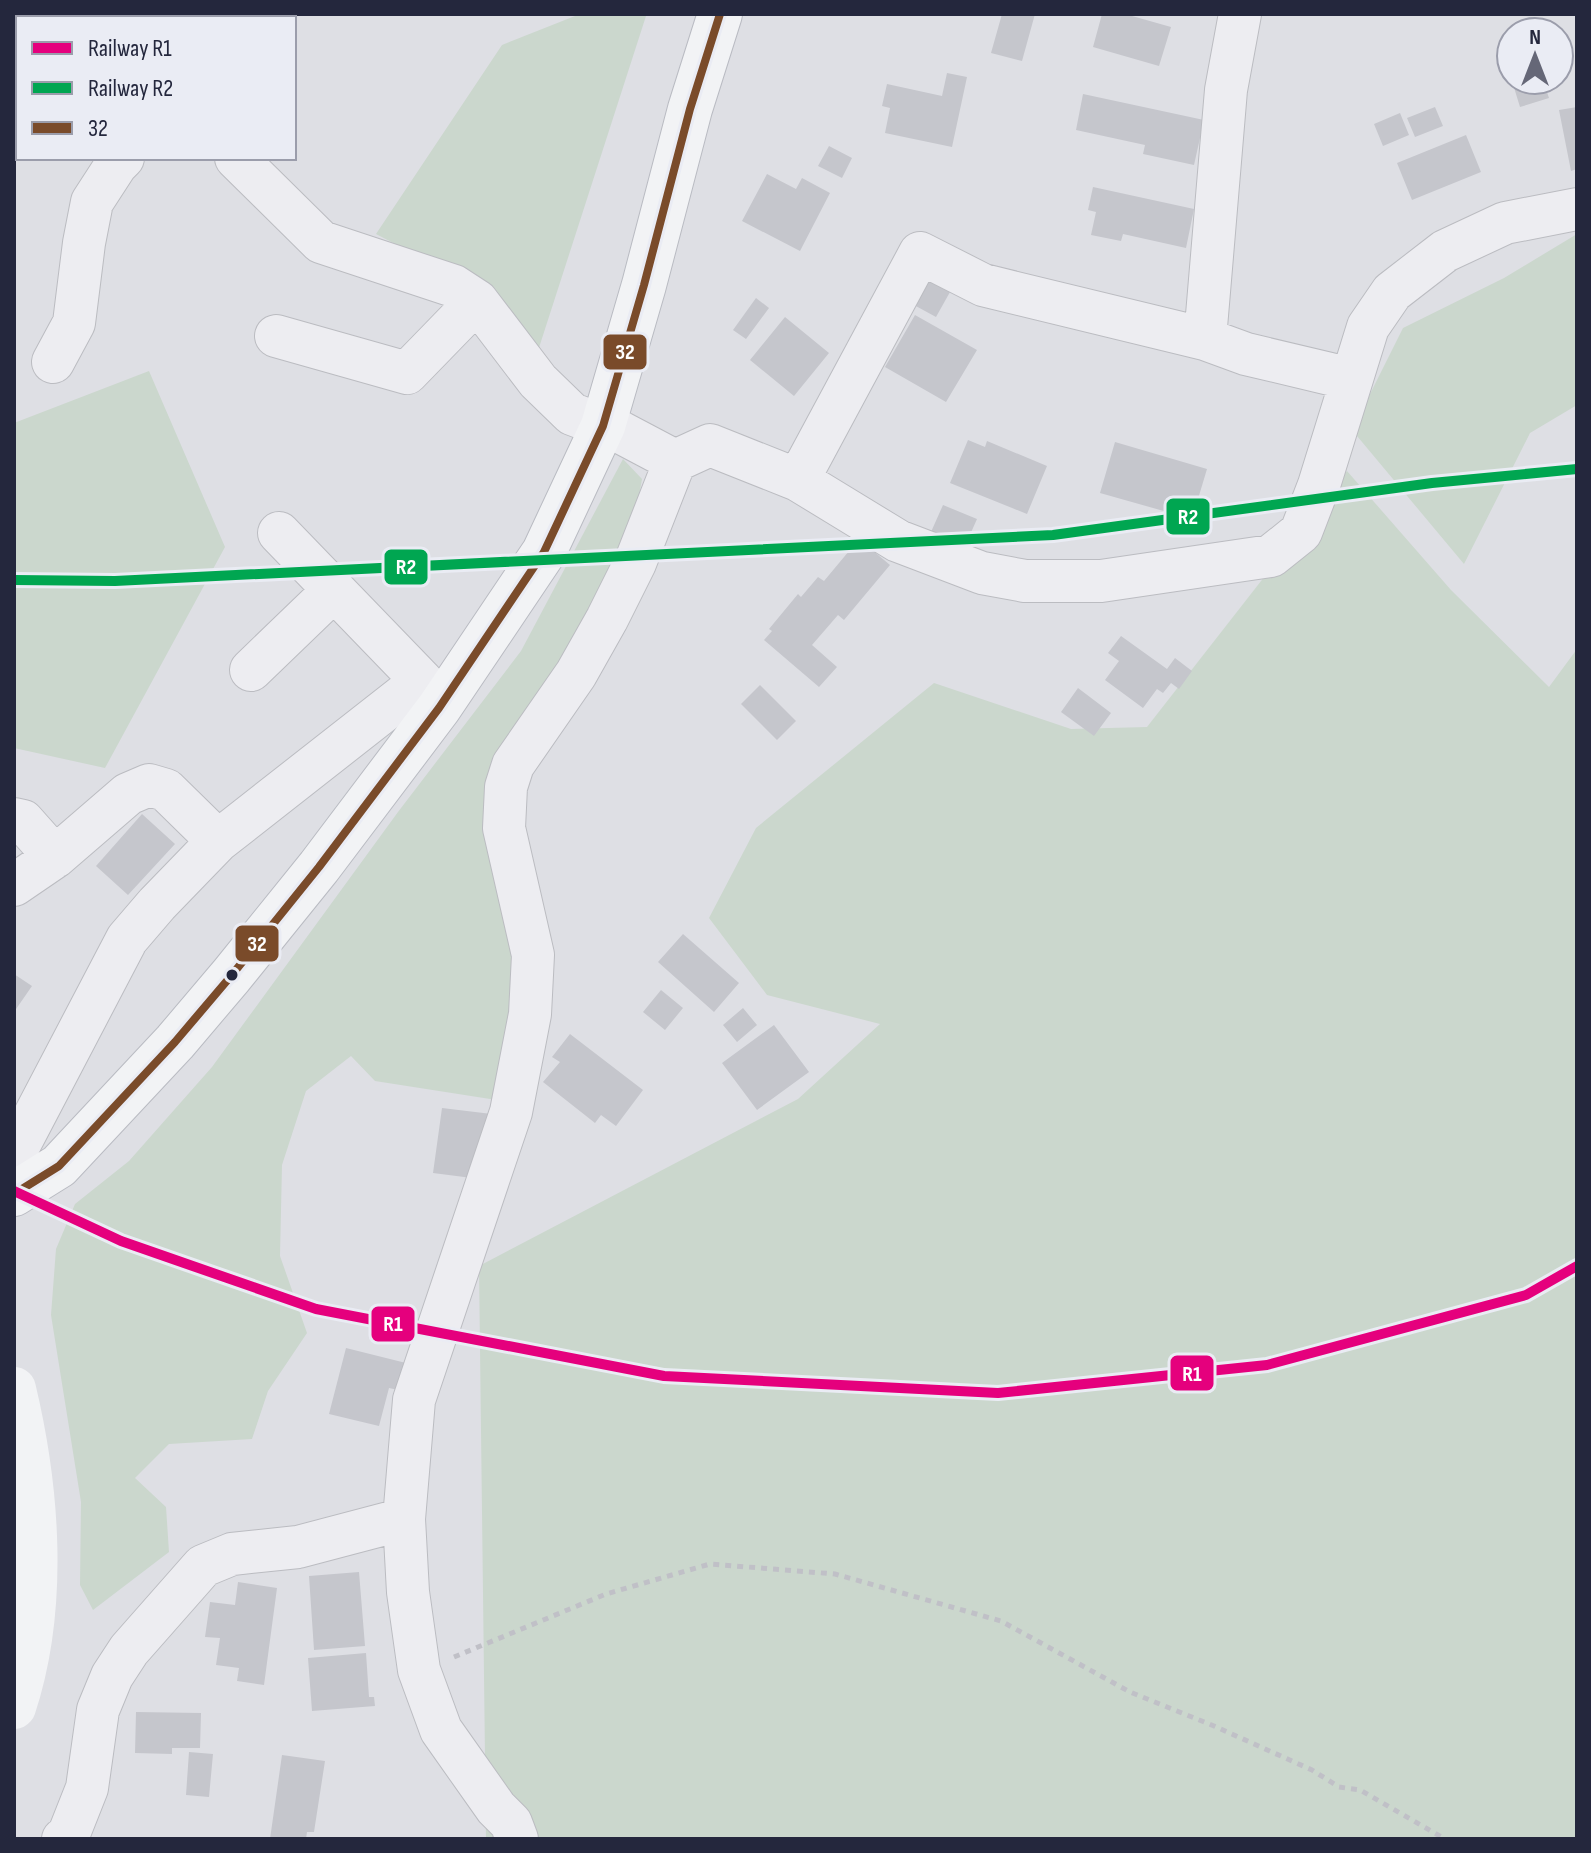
<svg xmlns="http://www.w3.org/2000/svg" width="1591" height="1853" viewBox="0 0 1591 1853" font-family="'Sofia Sans Condensed',sans-serif">
<rect width="100%" height="100%" fill="#dedfe4"/>
<!-- green -->
<path fill="#cbd7cd" d="M90,14h112l-3,4h-104z
M575,16h71l-110,341 -60,-71 -100,-52 126,-189z
M1577,234v171l-47,28 -66,131 -112,-134 51,-102 101,-50z
M149,371l76,176 -120,221 -91,-20v-325z
M623,459l19,20 -9,51 -128,231 17,197 -19,143 -128,-20 -24,-25 -45,35 -24,74 -2,91 27,77 -39,58 -16,48 -83,5 -34,34 31,29 3,45 -76,58 -13,-25 1,-83 -30,-187 5,-66 19,-45 54,-43 83,-94 186,-255 123,-161z
M1347,471l104,119 98,97 28,-38v1190h-1091l-7,-573 319,-167 82,-75 -113,-29 -58,-77 47,-90 178,-145 137,46 76,-2z"/>
<!-- building -->
<path fill="#c5c6cc" d="M1002,14h33l-13,47 -31,-8z
M1102,14h23l46,13 -12,39 -66,-19z
M947,73l20,4 -15,70 -67,-14 5,-25 -8,-2 5,-22 55,12z
M1543,80l6,18 -29,9 -8,-26z
M1083,94l121,26 -10,45 -51,-11 2,-9 -69,-15z
M1435,107l8,19 -28,11 -8,-19z
M1577,107v62l-6,2 -12,-61z
M1400,113l9,22 -26,11 -9,-22z
M1466,135l15,37 -69,28 -15,-37z
M829,146l23,12 -10,20 -24,-12z
M767,174l29,15 6,-11 28,15 -30,58 -58,-30z
M1093,187l101,22 -8,39 -63,-14 -2,7 -30,-6 5,-23 -8,-2z
M928,280l22,12 -14,25 -22,-12z
M756,298l13,10 -23,31 -13,-9z
M915,315l62,35 -31,52 -61,-35z
M785,317l44,36 -35,43 -44,-36z
M968,440l17,7 2,-6 60,25 -20,48 -77,-31z
M1115,442l92,27 -15,50 -92,-26z
M943,505l34,14 -12,27 -34,-14z
M859,539l31,26 -46,55 -6,-5 -26,30 25,22 -18,20 -55,-47 8,-9 -3,-2 29,-35 3,3 17,-20 6,4z
M1121,636l46,33 8,-11 17,13 -13,18 -8,-6 -8,10 -6,-4 -14,19 -38,-28 14,-19 -11,-8z
M760,685l36,36 -19,19 -36,-36z
M1078,688l33,25 -17,23 -33,-24z
M142,814l33,30 -47,51 -32,-29z
M683,934l56,49 -25,29 -56,-50z
M14,974l18,12 -18,26z
M661,990l22,18 -18,22 -22,-18z
M743,1008l14,17 -20,17 -14,-17z
M774,1025l35,47 -52,38 -35,-47z
M570,1034l73,56 -27,36 -15,-11 -6,8 -52,-41 17,-20 -8,-5z
M442,1108l58,7 -28,63 -39,-5z
M346,1348l64,16 -7,27 -14,-3 -10,38 -50,-12z
M359,1572l6,74 -51,4 -5,-74z
M238,1582l39,6 -13,97 -27,-4 2,-13 -23,-3 4,-27 -15,-1 5,-35 25,3z
M366,1653l3,44h5l1,9 -63,5 -4,-53z
M136,1712l65,1 -1,35h-28v6l-37,-1z
M189,1752l24,2 -4,43 -23,-2z
M282,1755l43,6 -11,71h-7l-1,7h-36z"/>
<g fill="none" stroke-linecap="round" stroke-linejoin="round">
<defs>
<path id="minor" d="M1240,14l-14,76 -21,249 41,15 105,25
M236,158l85,84 133,44 23,15 61,80 34,33 50,19 53,28 35,-16 88,35 100,61 84,32 43,8h76l170,-25 30,-24 18,-47 49,-158 24,-35 53,-41 60,-28 72,-14
M276,336l131,37 70,-72
M53,362l21,-39 10,-80 8,-41 24,-37 7,-7
M798,480l122,-227 63,32 222,54
M279,533l143,148
M251,670l83,-80
M14,819l9,2 32,36
M14,885l41,-28 73,-63 21,-9 17,5 52,51
M28,1186l-12,-35 111,-212 30,-35 61,-63 204,-160 17,27
M63,1839l5,-3 19,-48 11,-78 14,-34 17,-26 74,-84 29,-12 66,-7 106,-28
M517,1839l-6,-16 -15,-15 -55,-78 -22,-60 -11,-78 -4,-73 10,-119 97,-288 19,-98 3,-59 -29,-127 2,-41 7,-22 63,-91 31,-55 28,-56 40,-102"/>
<path id="primary" d="M14,1194l45,-28 116,-124 56,-66 88,-109 120,-159 105,-156 59,-126 41,-141 46,-176 30,-95"/>
</defs>
<!-- minor casing -->
<use href="#minor" stroke="#bbbcc1" stroke-width="44"/>
<!-- primary casing -->
<use href="#primary" stroke="#b9bbc2" stroke-width="46"/>
<!-- path -->
<path stroke="#c0c0c7" stroke-width="5" stroke-dasharray="6 6" stroke-linecap="butt" d="M454,1657l152,-63 104,-30 125,10 166,47 129,71 84,34 98,44 27,17 21,3 85,49"/>
<!-- minor -->
<use href="#minor" stroke="#ededf1" stroke-width="42"/>
<!-- secondary -->
<path stroke="#f2f3f5" stroke-width="44" d="M14,1389c24,101 33,218 0,318"/>
<!-- primary -->
<use href="#primary" stroke="#f2f3f5" stroke-width="44"/>
<defs>
<path id="bus-1" d="M14,1194l45,-28 116,-124 56,-66 88,-109 120,-159 105,-156 59,-126 41,-141 46,-176 30,-95"/>
</defs>
<!-- bus-1 casing -->
<use href="#bus-1" stroke="#eaecf4" stroke-width="14"/>
<!-- bus-1 -->
<use href="#bus-1" stroke="#7a4b2a" stroke-width="8"/>
<defs>
<path id="rail-1" d="M14,1191l107,50 195,68 348,67 334,17 269,-28 259,-70 51,-29"/>
<path id="rail-2" d="M14,580l101,1 938,-46 379,-52 145,-14"/>
</defs>
<!-- rail-1 casing -->
<use href="#rail-1" stroke="#eaecf4" stroke-width="16"/>
<!-- rail-2 casing -->
<use href="#rail-2" stroke="#eaecf4" stroke-width="16"/>
<!-- rail-1 -->
<use href="#rail-1" stroke="#e5007d" stroke-width="10"/>
<!-- rail-2 -->
<use href="#rail-2" stroke="#00a651" stroke-width="10"/>
</g>
<!-- markers -->
<circle fill="#24273d" stroke="#eaecf4" stroke-width="3" cx="232" cy="975" r="7"/>
<g stroke="#eaecf4" stroke-width="3">
<rect x="602" y="333" width="46" height="38" rx="8" fill="#7a4b2a"/>
<rect x="1165" y="497" width="46" height="39" rx="8" fill="#00a651"/>
<rect x="383" y="548" width="46" height="38" rx="8" fill="#00a651"/>
<rect x="234" y="924" width="46" height="39" rx="8" fill="#7a4b2a"/>
<rect x="370" y="1305" width="46" height="38" rx="8" fill="#e5007d"/>
<rect x="1169" y="1354" width="46" height="38" rx="8" fill="#e5007d"/>
</g>
<g font-size="22" text-anchor="middle" font-weight="bold" fill="#fff">
<text x="625" y="359">32</text>
<text x="1188" y="524">R2</text>
<text x="406" y="574">R2</text>
<text x="257" y="951">32</text>
<text x="393" y="1331">R1</text>
<text x="1192" y="1381">R1</text>
</g>
<!-- border -->
<rect width="1591" height="1853" fill="none" stroke="#24273d" stroke-width="32"/>
<!-- legend -->
<rect x="16" y="16" width="280" height="144" fill="#eaecf4" stroke="#9b9dab" stroke-width="2"/>
<rect x="32" y="42" width="40" height="12" fill="#e5007d" stroke="#9b9dab" stroke-width="2"/>
<text x="88" y="56" font-size="24" fill="#24273d">Railway R1</text>
<rect x="32" y="82" width="40" height="12" fill="#00a651" stroke="#9b9dab" stroke-width="2"/>
<text x="88" y="96" font-size="24" fill="#24273d">Railway R2</text>
<rect x="32" y="122" width="40" height="12" fill="#7a4b2a" stroke="#9b9dab" stroke-width="2"/>
<text x="88" y="136" font-size="24" fill="#24273d">32</text>
<!-- north arrow -->
<g transform="translate(1535 56)"><circle r="38" fill="#eaecf4" stroke="#9b9dab" stroke-width="2"/>
<path d="M0-6L14 30L0 20L-14 30Z" fill="#656777"/>
<text y="-12" font-size="22" font-weight="bold" text-anchor="middle" fill="#24273d">N</text>
</g>
</svg>
